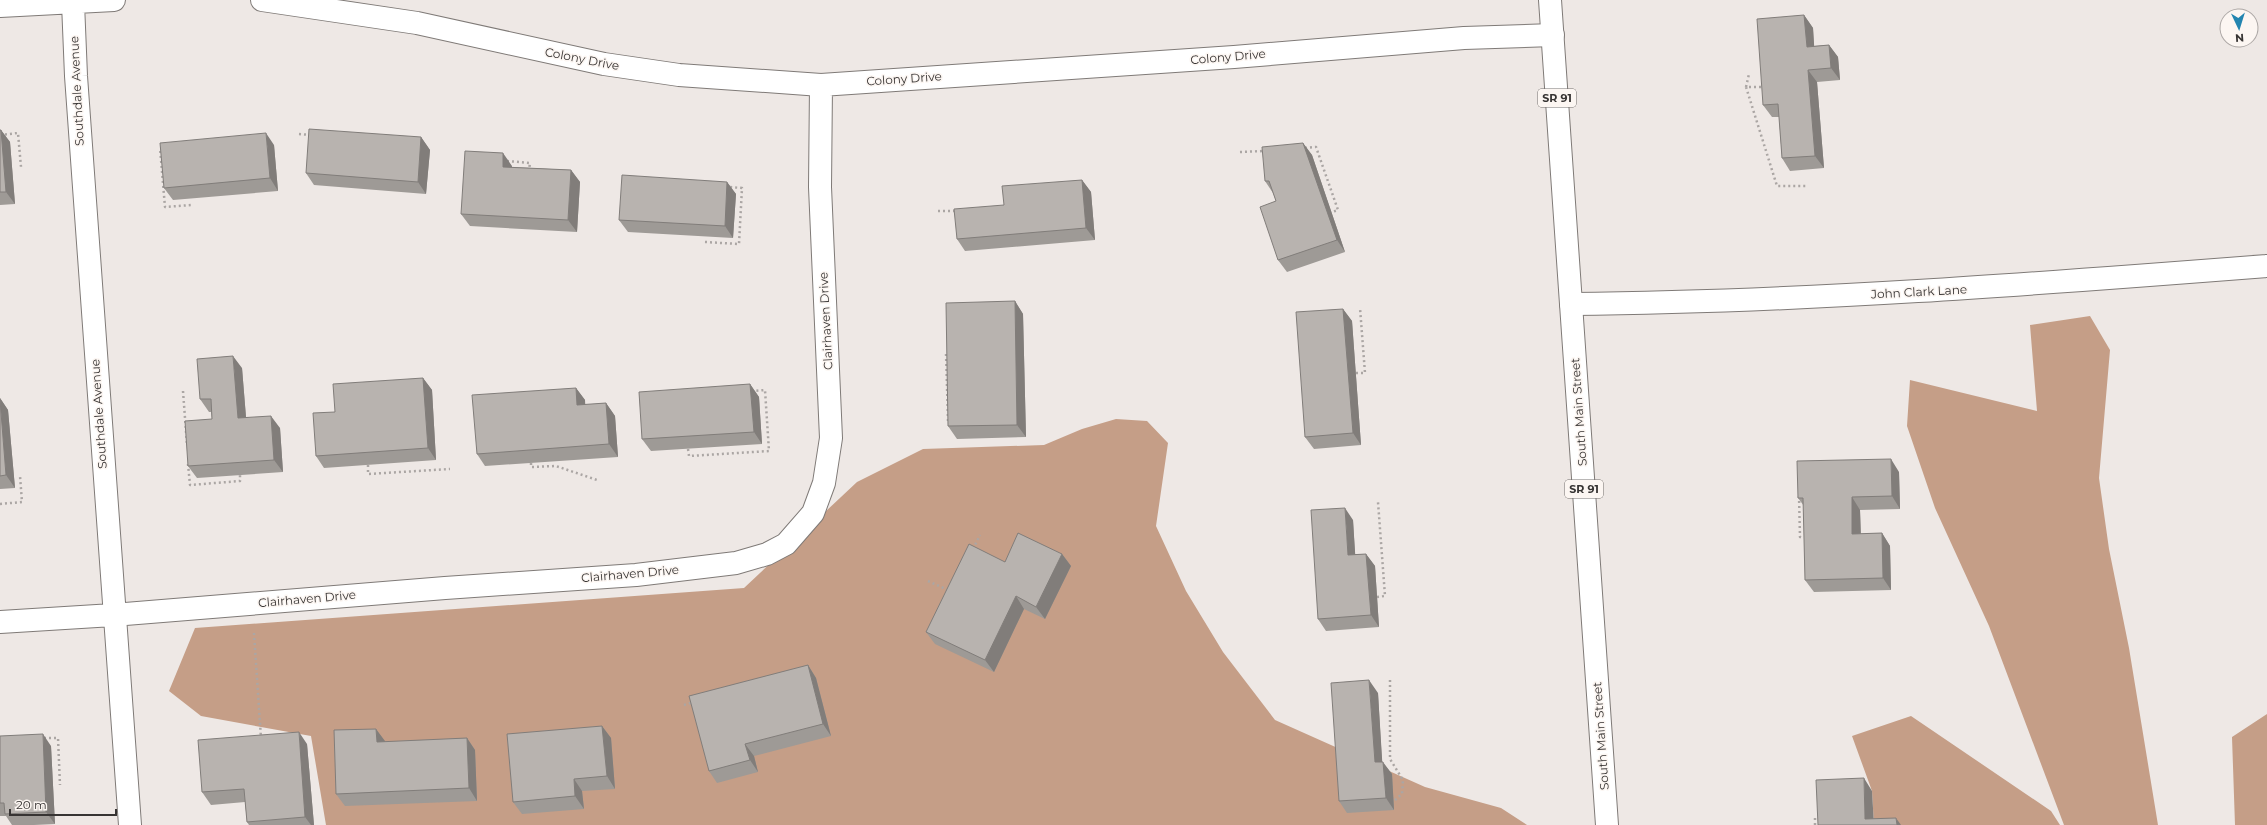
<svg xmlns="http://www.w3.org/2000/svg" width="2267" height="825" viewBox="0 0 2267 825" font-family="Montserrat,sans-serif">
<rect width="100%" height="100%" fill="#eee8e5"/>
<!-- forest -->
<path fill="#c59e87" d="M2090,316l20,34 -11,128 10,71 20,99 29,177h-94l-75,-199 -54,-118 -28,-82 3,-46 127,31 -7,-86z
M1116,419l31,2 21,22 -12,83 30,65 37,61 52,68 150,67 76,21 26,17h-1201l-15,-89 -110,-20 -32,-25 26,-63 549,-40 113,-106 66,-33 121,-4 38,-16z
M2267,714v111h-32l-3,-88z
M1911,716l140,95 9,14h-186l-2,-34 -20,-55z"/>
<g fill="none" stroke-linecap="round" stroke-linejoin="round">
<defs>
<path id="street" d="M262,0l155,23 187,41 75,11 142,10 413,-28 230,-19 89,-3
M73,3l3,73 54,749
M0,6l114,-6
M1571,304c233,-2 464,-20 696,-38
M0,622l113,-7 332,-27 191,-13 100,-12 31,-9 19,-10 27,-31 11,-30 7,-45 -11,-251 1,-102"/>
<path id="primary" d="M1550,0l57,825"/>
</defs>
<!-- street casing -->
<use href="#street" stroke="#7f7a77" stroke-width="24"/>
<!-- primary casing -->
<use href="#primary" stroke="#7f7a77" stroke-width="24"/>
<!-- path -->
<path stroke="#aba6a4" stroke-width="2.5" stroke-dasharray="2 3" stroke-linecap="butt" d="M1746,87l3,-13
M1766,87h-20l31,99h29
M299,134l13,1
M0,135l18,-2 3,34
M162,148h-2l5,59 26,-2
M1305,148l11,-1 22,63 -6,2
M1240,152l24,-1
M507,161l23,2 -1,7
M938,211h19
M705,242l34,2 3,-56 -13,-1
M1356,373h9l-5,-65
M183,391l4,54
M948,421l-2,-68 2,-1
M688,449l1,7 80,-5 -4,-61 -12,1
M531,463v4l25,-1 41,14
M188,464l2,21 50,-4v-6
M368,465v9l82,-5
M1799,496l1,41h6
M0,504l22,-2 -2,-26
M973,549l7,-14
M928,581l22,10
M1377,597l8,-1 -7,-94
M254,633l7,105
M1390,680v79l13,21 -1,14 -8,7
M684,705l10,-3
M44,738h14l2,47
M1815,818v7"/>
<!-- street -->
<use href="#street" stroke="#fff" stroke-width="22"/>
<!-- primary -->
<use href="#primary" stroke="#fff" stroke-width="22"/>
</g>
<!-- wall -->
<path fill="#9e9a96" d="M1804,15l9,13 1,18 15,-1 9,12 2,23 -23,2 7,86 -34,3 -8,-13 -3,-41h-7l-9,-12z
M0,130h1l9,12 5,62 -15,1z
M421,137l9,13 -4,44 -112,-9 -8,-12z
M1303,143l9,12 33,97 -58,20 -9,-12 -2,-59 -3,-8 -8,-12z
M274,145l4,46 -105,9 -9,-12z
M512,166v1l59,3 9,12 -3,50 -107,-6 -9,-12z
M1082,180l9,12 4,48 -130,11 -8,-12 47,-34z
M727,182l9,12 -3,44 -105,-6 -9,-12z
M1015,301l8,13 3,123 -69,2 -9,-13z
M1343,309l9,12 9,124 -47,4 -9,-12z
M242,368l4,49 34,11 3,44 -86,6 -9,-12 24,-47 -1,-7h-2l-9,-13z
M423,378l9,12 4,70 -112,8 -8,-12 19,-44z
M750,384l9,13 3,47 -111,7 -9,-12z
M576,388l9,12v5l21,-2 9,13 3,41 -133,9 -8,-12z
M0,398l8,12 7,78 -15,1z
M1899,472l1,37 -40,1 1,24 21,-1 8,13 1,44 -77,2 -9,-12 -1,-74 -6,-8z
M1353,520l2,34h11l9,12 4,61 -53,4 -8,-12z
M1062,554l9,12 -26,53 -21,-10 -30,63 -59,-28 -9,-12 79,-70z
M808,665l8,13 15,58 -77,20 4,16 -41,11 -8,-12z
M1378,693l4,69 10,12 2,36 -47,3 -8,-12z
M602,726l9,12 4,51 -33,2 2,18 -62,5 -9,-12z
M376,729l9,13 82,-4 8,12 2,51 -132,5 -9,-12z
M0,736l51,10 4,78 -21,1h-22l-6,-9h-6z
M307,744l7,81h-65l-2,-3 -2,-20 -34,3 -9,-13z"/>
<!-- shaded-wall -->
<path fill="#817d7a" d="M1804,15l9,13 2,31 -8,-12z
M1829,45l9,12 2,23 -9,-12z
M1808,70l9,12 7,86 -9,-12z
M1,130l9,12 5,62 -9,-12z
M266,133l8,12 4,46 -8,-13z
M421,137l9,13 -4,44 -8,-12z
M1303,143l9,12 33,97 -8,-12z
M503,153l9,13 -1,13 -8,-12z
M571,170l9,12 -3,50 -9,-12z
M1082,180l9,12 4,48 -9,-12z
M727,182l9,12 -3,44 -8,-12z
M1015,301l8,13 3,123 -9,-12z
M1343,309l9,12 9,124 -8,-12z
M233,356l9,12 5,62 -9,-12z
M423,378l9,12 4,70 -8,-12z
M750,384l9,13 3,47 -8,-12z
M576,388l9,12 1,18 -9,-13z
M0,398l8,12 7,78 -9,-13z
M606,403l9,13 3,41 -9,-13z
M271,416l9,12 3,44 -9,-12z
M1891,459l8,13 1,37 -8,-13z
M1852,497l8,13 1,36 -9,-12z
M1345,508l8,12 3,47 -8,-12z
M1882,533l8,13 1,44 -8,-12z
M1062,554l9,12 -26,53 -9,-12z
M1366,554l9,12 4,61 -8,-12z
M1016,596l8,13 -30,63 -9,-12z
M808,665l8,13 15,58 -8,-12z
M1369,680l9,13 5,81 -8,-12z
M602,726l9,12 4,51 -8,-13z
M376,729l9,12v13l-8,-12z
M299,732l8,12 7,81h-3l-6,-8z
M43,734l8,12 4,78 -9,-12z
M467,738l8,12 2,51 -8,-13z
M745,744l9,12 4,16 -8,-12z
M1383,762l9,12 2,36 -8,-12z
M1864,778l8,13 2,34 -9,-6z
M574,779l8,12 2,18 -9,-13z
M1896,818l5,7h-4z"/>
<!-- building -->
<path fill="#b8b3af" stroke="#817d7a" d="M1804,15l3,32 22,-2 2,23 -23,2 7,86 -33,2 -4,-54 -15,1 -6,-86z
M309,129l112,8 -3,45 -112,-9z
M0,130h1l5,62h-6z
M266,133l4,45 -106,10 -4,-45z
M1303,143l34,97 -59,20 -18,-53 16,-6 -7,-20h-4l-3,-34z
M465,151l38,2v14l68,3 -3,50 -107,-6z
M622,175l105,7 -2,44 -106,-6z
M1082,180l4,48 -129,11 -3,-30 50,-4 -2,-19z
M1015,301l2,124 -69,1 -2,-123z
M1343,309l10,124 -48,4 -9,-125z
M233,356l5,62 33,-2 3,44 -86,6 -3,-45 27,-2 -1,-20h-11l-3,-40z
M423,378l5,70 -112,8 -3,-43 22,-1 -2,-28z
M750,384l4,48 -112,7 -3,-47z
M576,388l1,17 29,-2 3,41 -132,10 -5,-59z
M0,400l6,75 -6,1z
M1891,459l1,37 -40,1v37l30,-1 1,45 -78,2 -2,-82h-5l-1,-37z
M1345,508l3,47 18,-1 5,61 -53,4 -7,-109z
M1018,533l44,21 -26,53 -20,-11 -31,64 -59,-28 43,-88 36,18z
M808,665l15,59 -78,20 5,16 -41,11 -20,-75z
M1369,680l6,82h8l3,36 -47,3 -8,-118z
M602,726l5,50 -33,3 1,17 -62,6 -6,-68z
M376,729l1,13 90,-4 2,50 -133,6 -2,-64z
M299,732l6,85 -58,5 -3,-33 -42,3 -4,-52z
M43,734l3,78 -41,2 -1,-11h-4v-67z
M1864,778l1,41 31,-1 1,7h-79l-2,-45z"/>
<g text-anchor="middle" stroke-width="3" stroke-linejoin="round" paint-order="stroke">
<!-- shield labels -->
<g fill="#fcf6f2" stroke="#726e6c" stroke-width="1">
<rect x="1538" y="89" width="38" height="18" rx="3"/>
<rect x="1565" y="480" width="38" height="18" rx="3"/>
</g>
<g font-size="11" font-weight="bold" fill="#373433">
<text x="1557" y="102">SR 91</text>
<text x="1584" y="493">SR 91</text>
</g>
<!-- street labels -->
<g font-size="12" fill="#373433" stroke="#fcf6f2">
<text transform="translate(1228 57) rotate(-5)" y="4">Colony Drive</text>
<text transform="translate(582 59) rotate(11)" y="4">Colony Drive</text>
<text transform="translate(904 79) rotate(-4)" y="4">Colony Drive</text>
<text transform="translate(77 91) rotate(-93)" y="4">Southdale Avenue</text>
<text transform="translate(1919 292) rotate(-3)" y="4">John Clark Lane</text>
<text transform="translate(826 321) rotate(-93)" y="4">Clairhaven Drive</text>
<text transform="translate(1579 412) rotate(-94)" y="4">South Main Street</text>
<text transform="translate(99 414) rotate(-94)" y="4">Southdale Avenue</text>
<text transform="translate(630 574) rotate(-5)" y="4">Clairhaven Drive</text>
<text transform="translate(307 599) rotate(-5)" y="4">Clairhaven Drive</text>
<text transform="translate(1601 736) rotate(-94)" y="4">South Main Street</text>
</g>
</g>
<!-- north arrow -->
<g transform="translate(2239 28) rotate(176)"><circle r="19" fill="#fcf6f2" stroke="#ada8a6"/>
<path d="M0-3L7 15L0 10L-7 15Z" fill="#2385b0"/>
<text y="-6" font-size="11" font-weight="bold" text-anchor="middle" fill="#373433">N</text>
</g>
<!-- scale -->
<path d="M10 809v6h106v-6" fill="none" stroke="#373433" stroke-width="2"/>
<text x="16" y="809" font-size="12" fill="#373433" stroke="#fcf6f2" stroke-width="3" paint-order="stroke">20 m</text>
</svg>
